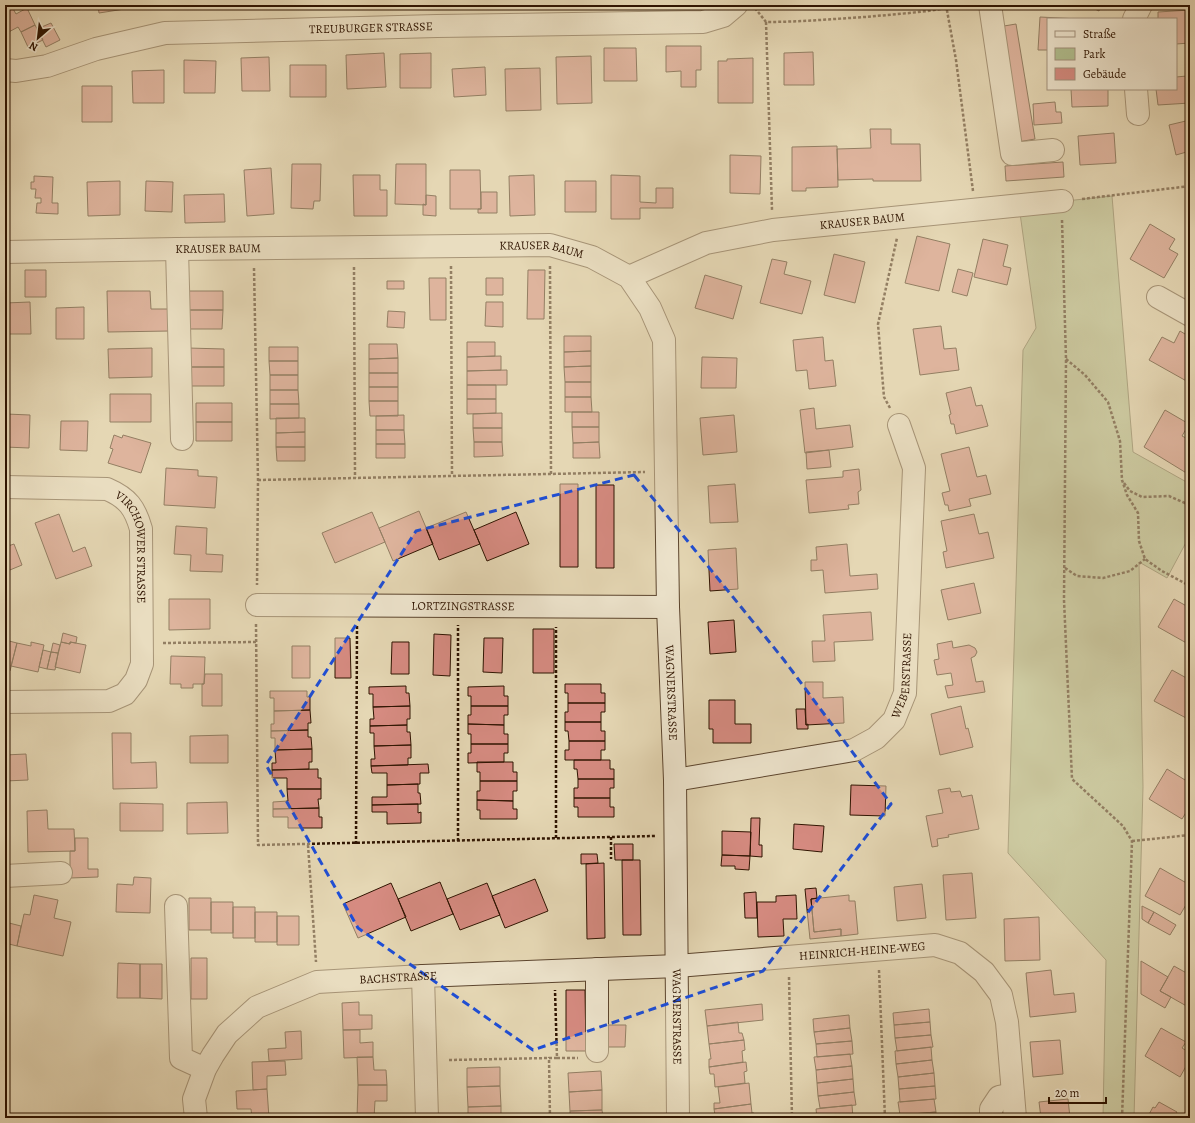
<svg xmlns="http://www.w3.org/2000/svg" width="1195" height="1123" viewBox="0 0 1195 1123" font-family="Alegreya,serif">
<rect width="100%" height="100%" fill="#e5d7b4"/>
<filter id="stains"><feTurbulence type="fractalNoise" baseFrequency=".005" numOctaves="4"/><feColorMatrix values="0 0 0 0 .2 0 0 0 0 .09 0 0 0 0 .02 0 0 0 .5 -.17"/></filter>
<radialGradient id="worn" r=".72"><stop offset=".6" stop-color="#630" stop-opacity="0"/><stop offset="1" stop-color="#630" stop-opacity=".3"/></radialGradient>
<!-- green -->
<path fill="#b1bf8f" stroke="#706a48" d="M1112,196l21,256 57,32v51l-23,43 -28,-16 4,225 -9,331h-31l3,-158 -98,-107 15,-503 13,-22 -17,-122z"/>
<!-- building -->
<path fill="#d68b81" stroke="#2f1401" d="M11,5l5,9 11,-6 8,17 -14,7 -3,-5 -13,7v-25z
M98,5h33v3l-32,5z
M792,5h50l-50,3z
M1087,5h14l-2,6z
M1190,10v33l-14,1v-25h-18v-7z
M1040,17l39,2h-31v31h-10z
M51,23l9,17 -14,7 -9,-18z
M1016,24l19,115 -17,3 -20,-115z
M35,25l8,15 -15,7 -7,-15z
M666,46h35v24h-5v17h-15v-16l-15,1z
M604,48h32l1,33h-33z
M813,52l1,33h-30v-32z
M384,53l2,34 -39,2 -1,-34z
M431,53v35h-31v-34z
M591,56l1,47 -35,1 -1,-47z
M269,57l1,34h-28l-1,-33z
M753,58v45h-35v-42h9v-2z
M184,60l32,1 -1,32h-31z
M290,65h36v32h-36z
M485,67l1,28 -32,2 -2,-28z
M540,68l1,42 -35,1 -1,-42z
M164,70v33h-31l-1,-32z
M1187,76l3,27 -32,2 -2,-16h20v-12z
M82,86h30v36h-30z
M1071,89h37v17l-36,1z
M1055,102l1,10h5l1,11 -28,2 -1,-21z
M1190,120v31l-14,4 -7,-30z
M870,129h21v15h29l1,37h-48v-2l-35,1 -1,-31 34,-1z
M1114,133l2,30 -36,2 -2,-29z
M837,146l1,41 -32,1v3h-14v-44z
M730,155l31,1 -1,38 -30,-1z
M1063,162l1,15 -58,4 -1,-15z
M292,164h29l-1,37h-6l-1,8 -22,-1z
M396,164h30v41l-31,-1z
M271,168l3,46 -27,2 -3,-46z
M450,170h30l1,39h-31z
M353,175h27v15h7v26h-33z
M534,175l1,40 -25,1 -1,-40z
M611,175l29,1v26l16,1v-15h17v20h-33v11h-29z
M34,176l19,1 -1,26h6v11l-22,-1 1,-10h4v-5h-6l1,-9h-5v-7h3z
M120,181v34l-32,1 -1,-34z
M146,181l27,1 -1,30 -27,-1z
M565,181h31v31h-31z
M481,192h16v21h-19v-4h3z
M224,194l1,28 -40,1 -1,-28z
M426,195l10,1v20l-13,-1v-11l3,1z
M1150,224l25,15 -6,10 9,5 -14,24 -34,-19z
M917,236l33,8 -11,47 -34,-8z
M983,239l25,6 -5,21 8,2 -4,17 -33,-8z
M834,254l31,8 -10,41 -31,-8z
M772,259l15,3 -3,12 27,7 -9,33 -42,-11z
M958,269l15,4 -6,23 -15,-4z
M25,270h21v27h-21z
M528,270h17l-1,49h-17z
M705,275l37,11 -9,33 -38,-11z
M429,278h17v42h-16z
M486,278h17v17h-17z
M387,281h17v8h-17z
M107,291h43l1,18h19v22l-62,1z
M186,291h37v19h-37z
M30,302l1,32h-24v16h-2v-47z
M486,302h17v25l-18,-1z
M84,307v32h-28v-31z
M186,310h37l-1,19h-36z
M388,311l17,1 -1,16 -17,-1z
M941,326l3,23 12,-1 3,22 -39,5 -7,-46z
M1180,331l10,6v46l-41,-23 13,-23 12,6z
M564,336h27v15l-27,1z
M823,337l2,24 8,-1 3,26 -27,3 -2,-19 -11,1 -3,-31z
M467,342h28v14l-28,1z
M369,344h28l1,14 -29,1z
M269,347h29v14h-29z
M152,348v29l-43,1 -1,-29z
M188,348l36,1v18h-36z
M591,351v15l-27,1v-15z
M501,356v14l-34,1v-14z
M702,357l35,1 -1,30h-35z
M398,358v15h-29v-14z
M269,361h29v14h-28z
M591,366v16h-26l-1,-15z
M188,367h36v19h-36z
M507,370v15h-40v-14z
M369,373h29v14h-29z
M270,375h28v15h-28z
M565,382h26v15h-26z
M467,385h29v14h-29z
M369,387h29v14h-29z
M971,387l5,19 6,-1 6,21 -32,8 -2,-10h-3l-2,-9 2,-1 -5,-21z
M270,390h28l1,14h-29z
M110,394h41v28h-41z
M565,397h26l1,15h-27z
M467,399h29v14l-29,1z
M369,401h29v15h-28z
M196,403h36v19h-36z
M270,404h29v14l-29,1z
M814,408l2,21 34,-4 3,22 -48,6 -5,-43z
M1165,410l24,14 -7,12 8,4v31l-2,3 -44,-27z
M572,412h27v15h-27z
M502,413v15h-29v-14z
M6,414l24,1 -1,33 -24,-1z
M404,415v15h-28v-14z
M734,415l3,37 -34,3 -3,-37z
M276,418h29v14l-29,1z
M61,421h27l-1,30 -27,-1z
M196,422h36v19h-36z
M572,427h27v15l-26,1z
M473,428h29v14h-28z
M376,430h28l1,14h-29z
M305,432v15h-29v-14z
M114,435l8,3 1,-3 28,8 -10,30 -33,-10 5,-14 -3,-1z
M474,442h28l1,14 -29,1z
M599,442l1,16h-27v-15z
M376,444h29v14h-29z
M276,447h29v14h-28z
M969,447l8,30 9,-2 5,19 -22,5 2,7 -22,5 -1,-6h-3l-3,-12 8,-2 -9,-37z
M829,450l2,17 -24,2 -1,-17z
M166,468l32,2v6l19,1 -2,31 -51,-3z
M859,469l2,21 -3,2 1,12 -11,1 1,4 -40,4 -3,-33 37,-3v-6z
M560,484h18v83h-18z
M735,484l3,38 -28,1 -2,-37z
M596,485h18v83h-18z
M419,511l14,33 -40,17 -14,-33z
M372,512l13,30 -50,21 -13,-30z
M466,512l14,32 -41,16 -13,-32z
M516,512l13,32 -42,17 -13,-31z
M59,514l14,38 12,-5 7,19 -36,13 -21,-56z
M974,514l5,20 9,-2 6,26 -48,10 -3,-16 4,-1 -6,-30z
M176,526l31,2 -1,26 17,1 -1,17 -32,-1 1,-16 -17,-1z
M14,544l8,21 -17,7v-25z
M847,544l3,32 27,-2 1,15 -53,4 -2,-23 -12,1v-11h6l-1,-13z
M736,548l2,41 -28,2 -2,-41z
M974,583l7,30 -33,7 -7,-30z
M169,599h41v30l-41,1z
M1174,599l16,9v37l-32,-18z
M871,612l2,28 -39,2 1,19 -22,1 -1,-21h13l-2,-26z
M734,620l2,32 -26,2 -2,-32z
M533,629h21v44h-21z
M63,633l14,4 -1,6 -6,-1v2l-9,-2z
M434,634l17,1 -1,41 -17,-1z
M335,638h15l1,40h-16z
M484,638h19l-1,35 -19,-1z
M5,640l12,3 -7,28 -5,-1z
M952,641l1,7 16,-3 6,3 2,4 -2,4 -4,2 5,24 7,-1 2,11 -37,6 -3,-12 8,-1 -2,-12 -14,2 -3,-15 5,-1 -2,-15z
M31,642l13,3 -6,27 -27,-6 6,-23 14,3z
M61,642l9,2v-2l16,3 -6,28 -25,-6z
M392,642h17v32h-18z
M53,643l7,2 -2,8 -7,-1z
M292,646h18v32h-18z
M43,650l8,2 -4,17 -8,-2z
M51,652l7,1 -3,17 -8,-1z
M171,656l34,1 -1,27h-11v4h-12v-4h-11z
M1172,670l18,10v5l-4,8 4,2v20l-2,4 -34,-18z
M205,674h17v32h-20v-22h2z
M805,682h18v16l20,-1 1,26 -38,2z
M565,684h36v9h4v10h-37v-10h-3z
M406,686v7h3l1,13 -37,1v-13h-4v-7z
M504,686v10h4v10h-37v-10h-3v-9z
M270,691h37v6h3v13l-36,1v-13h-4z
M709,700h26v24h16v19h-38v-14h-4z
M568,703h37v9h-4v10h-36v-10h3z
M410,706v13h-3v6l-37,1v-7h4l-1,-12z
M471,706h37v9h-4v10l-36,-1v-9h3z
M961,706l5,23 2,-1 5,19 -33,8 -9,-41z
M796,709h9l1,16 2,-1v5h-11z
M310,710l1,13h-3v7l-37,1v-7h3v-13z
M565,722h36v9h4v10h-36l-1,-10h-3z
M468,724l36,1v9h4v10h-37v-10h-3z
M407,725v7h3l1,13 -37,1v-13h-4v-7z
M308,730v7h3l1,12 -37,1v-12h-4v-7z
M112,733h19v30l25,-1 1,26 -44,1z
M228,735v28h-38v-27z
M569,741h36v9h-4v10h-36v-10h4z
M471,744h37v9h-4v9l-36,1v-10h3z
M411,745v13h-3v7l-37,1v-7h4l-1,-13z
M312,749v13h-3v7l-37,1v-7h4l-1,-13z
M26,754l2,26 -23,1v-26z
M574,760h36v9h4v10h-36l-1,-10h-3z
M477,762h36v10h4v9h-37v-9h-3z
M428,764l1,9h-9v11l-33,1v-12h-15l-1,-7z
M318,769v9h3v11h-34v-11h-15v-8z
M1167,769l23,14v23l-8,13 -33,-20z
M578,779h36v9h-4v10h-36v-10h4z
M480,781h37v10h-4v10l-36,-1v-9h3z
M418,784v9h2l1,11 -49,1v-8h15v-12z
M851,785l35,1 -1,30 -35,-1z
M950,788l1,4 9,-1 2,6 10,-2 7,34 -31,6 1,2 -12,2 1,7 -6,1 -6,-31 17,-3 -5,-23z
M287,789h34v10h-3l1,9 -46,1v-7l15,-1z
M574,798h36v9h4v10h-36v-10h-4z
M477,800l36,1v8h4v10h-37v-9h-3z
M227,802l1,31 -41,1v-31z
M120,803l43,1v27h-43z
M418,804v9l3,-1v11l-34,1v-12h-15v-7z
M319,808v9h3v11h-34v-11h-15v-8z
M47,810l1,19h26l1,22 -47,1 -1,-41z
M751,818h9l-1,27h3v12l-12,-1z
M794,824l30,2 -2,26 -29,-3z
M722,831l29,1 -1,24 -28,-1z
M75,838h13v31h10v8l-28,1v-27h5z
M614,844h19v16h-18z
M581,854h16l1,9 -17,1z
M722,855l28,1 -1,14 -14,-1v-3h-14z
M622,860h18l1,75h-18z
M604,863l1,75 -18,1 -1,-75z
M1160,868l30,17v13l-10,17 -35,-19z
M972,873l4,45 -30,2 -3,-45z
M134,877l17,1 -1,35 -34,-1 1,-28 16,1z
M535,879l13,32 -43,17 -13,-32z
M440,882l13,32 -42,17 -13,-32z
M391,883l15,34 -48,21 -15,-34z
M487,883l13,32 -40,15 -13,-31z
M922,884l4,34 -29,3 -3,-34z
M816,888l1,10 -6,1 1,11h-5l-2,-21z
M756,892l1,26h-12l-1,-25z
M34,895l24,5 -4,18 17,4 -8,34 -46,-10 7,-32 6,1z
M796,895l1,24h-14l1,17 -26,1 -1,-35h19v-6z
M849,895v6h6l3,33 -17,2v-7l-27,3 -3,-33z
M189,898h22v32h-22z
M211,902h22v31h-22z
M1142,906l12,6 -6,11 -6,-4z
M233,907h22v31h-22z
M807,910h5l2,22 27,-3v7l-31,3z
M255,912h22v30h-22z
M1154,912l22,13 -6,10 -22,-12z
M277,916h22v29h-22z
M1039,917l1,43 -35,1 -1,-42z
M5,922l16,4 -4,20 -12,-3z
M191,958h16v41h-16z
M1141,961l27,16 -8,14 11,6 -6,11 -24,-14z
M118,963l22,1v34h-23z
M140,964h22v35l-22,-1z
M1174,966l16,9v33l-30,-17z
M1051,970l3,25 20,-2 2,19 -46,5 -4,-44z
M566,990h19l1,61h-20z
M359,1002v13h13v14l-29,1 -1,-27z
M762,1004l1,16 -56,6 -2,-16z
M929,1009l1,13 -36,3 -1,-12z
M849,1015l1,13 -36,4 -1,-13z
M738,1022l1,11h3l2,7 -35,4 -2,-18z
M930,1022l1,13 -36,3 -1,-13z
M608,1025h18l-1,22h-17z
M850,1028l2,13 -36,3 -2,-12z
M1161,1028l25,14 -4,6 8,5v6l-10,18 -35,-21z
M343,1030h17v13l13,-1v15l-29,1z
M301,1031l1,28 -33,2 -1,-12 18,-1 -1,-16z
M931,1035l2,12 -36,4 -2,-13z
M744,1040l1,10 -3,1 1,11 -34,5v-8h2l-2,-15z
M1060,1040l3,34 -30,3 -3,-35z
M852,1041l1,13 -36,3 -1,-13z
M931,1047l1,13 -36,4 -1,-13z
M850,1054l2,12 -36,4 -2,-13z
M357,1057h16l1,13h12l1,15h-29z
M932,1060l2,13 -36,4 -2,-13z
M285,1061l1,14 -19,1v13l-14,1 -1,-28z
M746,1062l1,9 -3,1 1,11 -30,4 -1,-13h-4l-1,-7z
M852,1066l1,13 -36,4 -1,-13z
M500,1067v19l-33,1v-19z
M601,1071l1,19 -33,2 -1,-19z
M934,1073l1,13 -36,3 -1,-12z
M853,1079l1,13 -36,4 -1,-13z
M749,1083l2,21 -37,5v-6h6l-2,-16z
M358,1085h29v16h-12l-1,17h-17z
M500,1086l1,20 -33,1 -1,-20z
M935,1086l1,13 -36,3 -1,-13z
M267,1089l2,29h-17l-1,-9h-14l-1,-18z
M602,1090v20l-32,1 -1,-19z
M854,1092l2,13 -36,3 -2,-12z
M934,1099l2,13 -36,3 -2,-13z
M1068,1099l2,19h-29l-2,-16z
M1159,1102l18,10 -3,6h-27l6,-11 2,1z
M751,1104l1,9h2v5h-32v-4l-7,1 -1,-6z
M852,1105l1,13h-36l-1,-9z
M501,1106v12h-33v-11z
M602,1110l1,8h-33v-7z
M936,1112v6h-36v-3z"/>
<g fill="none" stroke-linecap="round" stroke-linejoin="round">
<defs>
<g id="minor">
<path d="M990,5l22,149 41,-4"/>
<path d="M1134,19l7,-14"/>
<path id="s1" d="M5,70l11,1 31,-5 49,-17 69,-16 272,-7 266,-4 20,-6 13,-11"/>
<path d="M1136,89l2,25"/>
<path d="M177,249l5,190"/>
<path id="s2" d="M5,252l172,-3 373,-4 42,12 37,20 21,31 14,32 4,267 7,173 3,338"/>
<path id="s3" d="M629,277l77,-34 67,-13 289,-29"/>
<path d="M1158,297l32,18"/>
<path id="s4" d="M5,487l102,2c21,9 28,19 34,40l1,135 -6,16 -11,14 -16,7 -104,1"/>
<path id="s5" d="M257,605l411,2"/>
<path id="s6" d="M675,780l179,-30 22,-12 18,-18 11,-27 9,-225 -15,-43"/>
<path d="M5,876l56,-3"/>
<path d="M176,906l5,152 24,11"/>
<path d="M423,976l4,142"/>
<path d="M597,1051v-82"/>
<path id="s7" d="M196,1118l-2,-19 11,-30 8,-14 14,-21 30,-27 60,-25 106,-6 254,-10 258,-21 25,8 24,19 17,23 6,27 8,96"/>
<path d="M991,1118v-9l8,-12 14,-3"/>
</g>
</defs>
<!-- minor casing -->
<use href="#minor" stroke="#5c452e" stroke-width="24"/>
<!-- path -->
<path stroke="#2f1401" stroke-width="2.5" stroke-dasharray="3 2" stroke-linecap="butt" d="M946,5l10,55 17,131
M755,8l11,14c33,0 66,-3 99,-5 32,-3 66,-5 98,-12
M766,22l6,188
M1082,199l108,-13
M1062,220l4,139 -2,241 8,179 51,47 9,15 -10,277
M451,266l1,210
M550,266l1,208
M354,267l1,211
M254,268l4,212 -1,105
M1066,359l19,16 23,27 12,39 2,39 5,15 11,18 1,28 6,18 17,12 28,15
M890,408l-6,-11 -6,-73 19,-86
M258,480l387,-8
M1124,483l6,8 12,6 27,-1 16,7h5
M1065,568l12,8 26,2 27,-7 15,-12
M256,624l2,221 397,-9
M163,643l93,-1
M611,837v22
M556,838v-211
M458,841v-216
M1132,841l58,-6
M356,844l1,-218
M308,845l8,117
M879,970l6,148
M789,977l3,141
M557,1058h21
M449,1060l100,-2
M550,1118l-1,-60h8l-2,-68"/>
<!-- minor -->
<use href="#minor" stroke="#eee5ce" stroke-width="22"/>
</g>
<!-- marked area -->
<path d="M0 0H1195V1123H0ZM634,475l150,185 107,144 -128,167 -230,79 -175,-122 -92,-163 150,-234z" fill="#e5d7b4" fill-opacity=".55" fill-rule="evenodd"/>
<path fill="none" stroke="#1d4ed8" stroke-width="3" stroke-dasharray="8 5" stroke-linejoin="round" d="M634,475l150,185 107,144 -128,167 -230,79 -175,-122 -92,-163 150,-234z"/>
<g text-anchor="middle" stroke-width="4" stroke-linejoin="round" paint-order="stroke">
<!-- street labels -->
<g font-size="12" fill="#2f1401" stroke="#eee5ce">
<text dy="4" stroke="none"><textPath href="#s1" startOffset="371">TREUBURGER STRASSE</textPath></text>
<text dy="4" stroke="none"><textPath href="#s3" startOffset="242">KRAUSER BAUM</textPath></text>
<text dy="4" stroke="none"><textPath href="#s2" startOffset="213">KRAUSER BAUM</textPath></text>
<text dy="4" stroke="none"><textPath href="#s2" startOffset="537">KRAUSER BAUM</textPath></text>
<text dy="4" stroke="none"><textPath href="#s4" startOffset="172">VIRCHOWER STRASSE</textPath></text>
<text dy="4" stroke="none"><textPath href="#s5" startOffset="206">LORTZINGSTRASSE</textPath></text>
<text dy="4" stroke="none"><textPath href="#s6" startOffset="278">WEBERSTRASSE</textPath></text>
<text dy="4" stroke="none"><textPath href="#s2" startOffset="1056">WAGNERSTRASSE</textPath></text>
<text dy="4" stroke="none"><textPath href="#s7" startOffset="744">HEINRICH-HEINE-WEG</textPath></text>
<text dy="4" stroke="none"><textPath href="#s7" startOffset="279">BACHSTRASSE</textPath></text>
<text dy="4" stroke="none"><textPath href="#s2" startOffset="1380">WAGNERSTRASSE</textPath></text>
</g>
</g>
<!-- margin -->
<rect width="1195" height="1123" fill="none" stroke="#e5d7b4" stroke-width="20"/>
<rect x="6" y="6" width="1183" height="1111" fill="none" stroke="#2f1401" stroke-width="2"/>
<rect x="10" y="10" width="1175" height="1103" fill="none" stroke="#2f1401"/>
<!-- legend -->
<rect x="1047" y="18" width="130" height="72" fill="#eee5ce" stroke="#a2917c"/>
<rect x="1055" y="31" width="20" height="6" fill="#eee5ce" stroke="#a2917c"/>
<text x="1083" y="38" font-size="12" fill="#2f1401">Straße</text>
<rect x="1055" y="48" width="20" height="12" fill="#b1bf8f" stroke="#a2917c"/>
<text x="1083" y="58" font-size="12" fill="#2f1401">Park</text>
<rect x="1055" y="68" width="20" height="12" fill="#d68b81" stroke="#a2917c"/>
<text x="1083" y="78" font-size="12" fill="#2f1401">Gebäude</text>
<!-- north arrow -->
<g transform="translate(38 38) rotate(208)" stroke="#eee5ce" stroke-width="3" paint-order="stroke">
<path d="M0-3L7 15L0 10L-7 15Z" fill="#2f1401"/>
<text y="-6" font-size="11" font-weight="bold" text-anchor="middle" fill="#2f1401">N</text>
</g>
<!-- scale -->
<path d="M1049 1097v6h57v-6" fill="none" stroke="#2f1401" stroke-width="2"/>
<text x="1055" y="1097" font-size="12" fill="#2f1401" stroke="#eee5ce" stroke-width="3" paint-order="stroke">20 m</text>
<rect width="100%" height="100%" filter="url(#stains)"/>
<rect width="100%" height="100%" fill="url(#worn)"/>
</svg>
